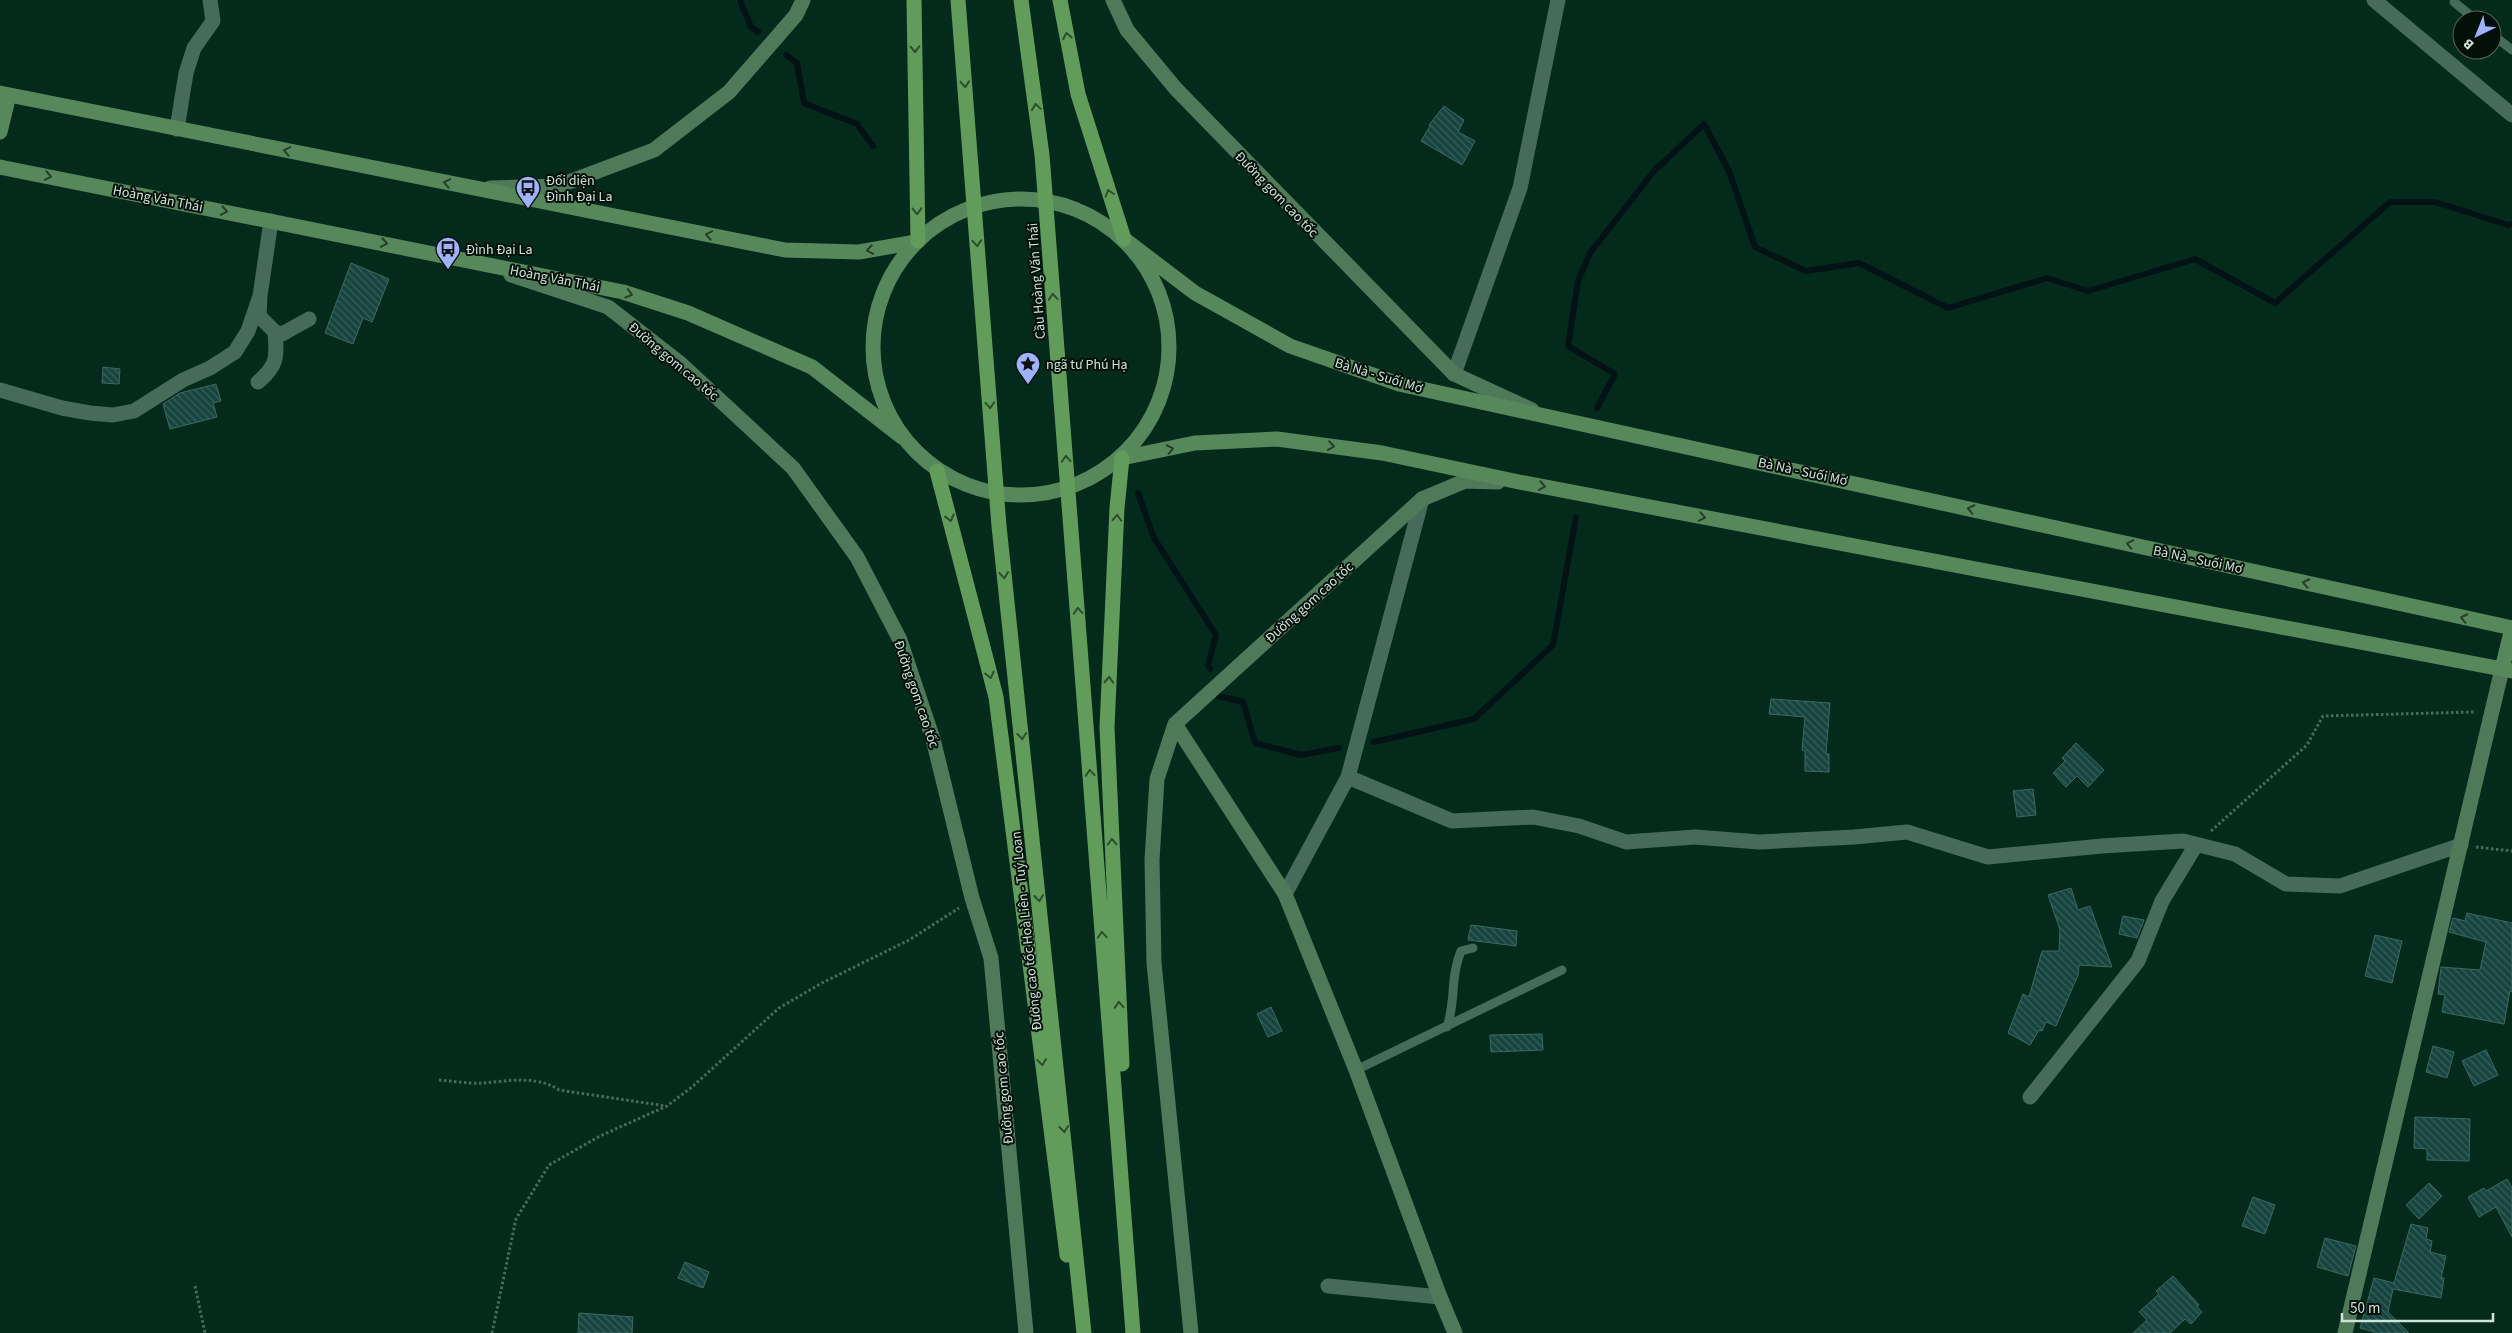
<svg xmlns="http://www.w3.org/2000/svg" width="2512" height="1333" viewBox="0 0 2512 1333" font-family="'Source Sans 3',sans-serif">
<defs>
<pattern id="building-back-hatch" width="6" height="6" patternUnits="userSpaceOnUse" patternTransform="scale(1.25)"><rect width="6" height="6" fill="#17443f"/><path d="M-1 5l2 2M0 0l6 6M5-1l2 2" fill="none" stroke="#385f5a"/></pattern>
</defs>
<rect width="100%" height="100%" fill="#042a1c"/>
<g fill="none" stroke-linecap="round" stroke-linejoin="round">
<!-- stream -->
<path stroke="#031215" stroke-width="6" d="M740,0l11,27 7,5
M786,55l11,8 7,40 53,21 16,22
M1597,408l18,-34 -47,-28 10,-65 12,-28 64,-82 50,-47 25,47 26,76 51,24 53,-8 89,45 99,-30 41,13 107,-32 80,44 115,-101h45l73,23 4,-1
M1138,493l16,45 62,97 -8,30 2,4
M1218,696l25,6 12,41 46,12 38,-7
M1374,742l100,-23 79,-74 23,-128"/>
</g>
<!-- building -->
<path fill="url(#building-back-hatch)" stroke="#3d6963" d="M1444,106l20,14 -6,12 17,9 -13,24 -41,-24 9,-15 -1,-1z
M351,263l38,16 -17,43 -9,-4 -10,26 -28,-11z
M103,367l17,2 -1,15 -17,-1z
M216,384l5,17 -8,2 4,14 -47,12 -7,-25 17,-11z
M1771,699l59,4 -4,51h3v18l-24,-1v-20l-3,-1 3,-33 -36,-3z
M2076,743l28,27 -16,17 -11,-11 -11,11 -13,-14 12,-12 -3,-3z
M2033,789l3,26 -19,2 -4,-26z
M2071,888l7,22 12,-4 22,61 -33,-2 -1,10 -22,51 -10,-4 -4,9 -3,-1 -9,15 -22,-12 15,-39 6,3 13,-46h17l1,-21 -12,-35z
M2467,913l45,10v69l-2,-1 -6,33 -62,-12 3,-17 -7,-1 3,-27 39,3 6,-28 -37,-10 4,-14 12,3z
M2123,916l21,4 -7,18 -18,-4z
M1471,925l46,6 -1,15 -48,-6z
M2375,935l27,6 -10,42 -27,-7z
M1271,1007l11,24 -14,6 -11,-23z
M1542,1034l1,16 -52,2 -1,-17z
M2433,1046l21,6 -7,26 -21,-6z
M2486,1050l12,25 -24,11 -12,-25z
M2415,1117l55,2 -1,42 -42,-1v-11l-13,-1z
M2507,1179l5,9v49l-16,-30 -17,10 -11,-20 16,-9 2,3z
M2429,1183l13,13 -23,23 -13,-14z
M2253,1197l22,8 -10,29 -23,-8z
M2411,1224l17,4 -2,11 6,2 -2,11 16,4 -5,22h3l-3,20 -48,-9 -5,23 21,21h-31l-18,-5 14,-50 20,5z
M2325,1238l31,8 -8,30 -31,-9z
M685,1262l24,10 -6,16 -25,-10z
M2173,1276l26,29 -2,2 5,5 -11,12 -6,-5 -15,14h-37l14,-13 -8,-8 20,-18 -3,-3z
M579,1313l54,4 -1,16h-54z"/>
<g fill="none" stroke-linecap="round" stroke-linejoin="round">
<!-- path -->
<path stroke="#4a6a5d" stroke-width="3" stroke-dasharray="2.5 2.5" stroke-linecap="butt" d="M2211,831l96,-86 16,-29 151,-4
M2476,847l36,4
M439,1080c15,1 30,4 44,3 25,-2 54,-8 76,7l107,16
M195,1286l10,47
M492,1333l24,-114 33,-54 51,-29 67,-30 25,-19 87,-79 43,-25 87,-43 50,-32"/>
<!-- lane -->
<path stroke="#476b5a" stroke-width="9" d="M2454,2l22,18
M2492,34l20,16
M1447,1027c9,-26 3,-50 14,-76l12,-3
M1356,1070l206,-100"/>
<!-- street -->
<path stroke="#476b5a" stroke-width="15" d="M2374,0l138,115
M177,129l9,-56 8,-25 19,-27 -3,-21
M271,221l-11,75 -1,20 16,16 7,2 27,-15
M1454,374l66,-186 38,-188
M258,382c20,-17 19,-25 17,-50
M0,390l62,18 28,5 23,2 21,-4 49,-31 27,-12 25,-16 13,-21 12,-35
M1348,777l74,-278
M1285,894l63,-117 104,44 81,-4 46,9 47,16 69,-5 64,5 95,-5 53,-5 81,25 114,-11 81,-5 52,13 51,30 54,2 121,-41
M2030,1097l108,-136 24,-60 34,-56
M1328,1286l112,11"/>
<!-- secondary -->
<path stroke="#4f7a5a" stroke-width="15" d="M1113,0l14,30 49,59 278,285 78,36
M490,188l68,-2 96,-36 75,-58 67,-77 7,-15
M511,275l97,32 73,57 112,104 64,89 43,83 33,99 39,159 19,60 35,375
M1175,724l110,170 71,176 84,227 15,36
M1191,1333l-37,-370 -2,-103 5,-81 18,-55 247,-225 43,-18 33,1
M2345,1333l157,-664"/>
<!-- primary -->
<path stroke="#57885b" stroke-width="15" d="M0,93l785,157 74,2 57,-10
M0,132l9,-37
M0,167l623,125 65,21 124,54 90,70
M873 347a148 148 0 1 1 296 0a148 148 0 1 1-296 0Z
M1124,239l71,54 95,53 109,38 1113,244
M1122,458l73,-15 82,-4 105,14 137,29 993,189
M2502,669l10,-41"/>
<!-- highway -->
<path stroke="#619c5b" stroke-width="15" d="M914,0l4,241
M958,0l41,526 85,807
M1021,0l21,155 91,1178
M1060,0l18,94 46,145
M1122,458l-5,50 -10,219 15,337
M937,471l59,226 71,558"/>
</g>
<!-- one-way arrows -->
<defs><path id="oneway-chevron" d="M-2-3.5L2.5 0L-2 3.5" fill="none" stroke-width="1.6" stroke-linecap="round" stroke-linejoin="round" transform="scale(1.25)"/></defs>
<g stroke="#2d4e2e">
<use href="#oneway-chevron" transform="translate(1067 36) rotate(-101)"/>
<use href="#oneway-chevron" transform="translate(915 49) rotate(89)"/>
<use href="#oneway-chevron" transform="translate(965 84) rotate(86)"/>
<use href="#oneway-chevron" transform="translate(1036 107) rotate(-98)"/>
<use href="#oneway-chevron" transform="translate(1109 193) rotate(-108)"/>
<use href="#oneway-chevron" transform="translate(917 211) rotate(89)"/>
<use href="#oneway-chevron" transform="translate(977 243) rotate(86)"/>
<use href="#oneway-chevron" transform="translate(1053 297) rotate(-94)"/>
<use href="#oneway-chevron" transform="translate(990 405) rotate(86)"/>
<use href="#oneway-chevron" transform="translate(1066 459) rotate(-94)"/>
<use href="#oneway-chevron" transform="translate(950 518) rotate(76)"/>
<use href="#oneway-chevron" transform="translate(1117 518) rotate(-87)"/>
<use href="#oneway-chevron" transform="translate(1004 575) rotate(84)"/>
<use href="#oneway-chevron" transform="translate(1078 611) rotate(-94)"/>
<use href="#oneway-chevron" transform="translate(990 675) rotate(76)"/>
<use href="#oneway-chevron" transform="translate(1109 680) rotate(-87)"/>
<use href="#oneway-chevron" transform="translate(1022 736) rotate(84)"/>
<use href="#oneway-chevron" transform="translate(1090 773) rotate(-94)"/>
<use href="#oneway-chevron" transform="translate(1112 842) rotate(-93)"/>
<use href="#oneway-chevron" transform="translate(1039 898) rotate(84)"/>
<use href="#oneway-chevron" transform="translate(1102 935) rotate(-94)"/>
<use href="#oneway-chevron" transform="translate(1119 1005) rotate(-93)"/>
<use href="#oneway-chevron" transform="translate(1042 1062) rotate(83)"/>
<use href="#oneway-chevron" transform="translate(1064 1129) rotate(84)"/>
</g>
<g stroke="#253f2a">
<use href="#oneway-chevron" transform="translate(287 151) rotate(-169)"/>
<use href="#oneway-chevron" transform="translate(48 176) rotate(11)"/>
<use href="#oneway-chevron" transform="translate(447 183) rotate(-169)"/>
<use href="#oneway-chevron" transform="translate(224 211) rotate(11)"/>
<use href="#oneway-chevron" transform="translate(709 235) rotate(-169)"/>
<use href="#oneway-chevron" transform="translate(384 243) rotate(11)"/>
<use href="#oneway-chevron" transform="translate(870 250) rotate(170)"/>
<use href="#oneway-chevron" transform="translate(629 294) rotate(17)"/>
<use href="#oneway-chevron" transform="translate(1331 446) rotate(8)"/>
<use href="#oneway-chevron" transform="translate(1170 449) rotate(-12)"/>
<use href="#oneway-chevron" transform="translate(1542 486) rotate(11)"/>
<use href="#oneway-chevron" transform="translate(1971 509) rotate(-168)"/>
<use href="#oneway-chevron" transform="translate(1702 517) rotate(11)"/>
<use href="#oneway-chevron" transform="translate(2130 544) rotate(-168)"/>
<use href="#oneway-chevron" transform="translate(2306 583) rotate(-168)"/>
<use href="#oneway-chevron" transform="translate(2464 618) rotate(-168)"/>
</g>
<!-- icons -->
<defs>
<symbol id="bus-pin" viewBox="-11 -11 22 30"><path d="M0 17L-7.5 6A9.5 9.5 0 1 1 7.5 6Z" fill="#9fb3fd" stroke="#030f09"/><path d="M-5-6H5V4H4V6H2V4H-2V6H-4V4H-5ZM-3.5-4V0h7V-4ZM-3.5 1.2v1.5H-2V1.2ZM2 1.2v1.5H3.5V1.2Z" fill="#111"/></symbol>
<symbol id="sight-pin" viewBox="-11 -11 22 30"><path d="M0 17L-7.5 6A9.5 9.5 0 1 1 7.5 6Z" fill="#9fb3fd" stroke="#030f09"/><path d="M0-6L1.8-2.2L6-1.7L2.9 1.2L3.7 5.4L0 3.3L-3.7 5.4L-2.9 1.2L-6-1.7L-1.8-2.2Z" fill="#111"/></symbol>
</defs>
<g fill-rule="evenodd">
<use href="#bus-pin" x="514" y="174" width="28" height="38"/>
<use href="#bus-pin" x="434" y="235" width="28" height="38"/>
<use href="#sight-pin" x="1014" y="350" width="28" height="38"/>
</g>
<g text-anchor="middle" stroke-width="4" stroke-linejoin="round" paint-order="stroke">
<!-- poi labels -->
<g font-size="14" fill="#cfe3d8" stroke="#030f09" text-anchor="start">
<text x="546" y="185">Đối diện<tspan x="546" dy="16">Đình Đại La</tspan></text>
<text x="466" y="254">Đình Đại La</text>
<text x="1046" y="369">ngã tư Phú Hạ</text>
</g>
<!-- street labels -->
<g font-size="14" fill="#cfe3d8" stroke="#030f09">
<text transform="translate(1277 194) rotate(46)" y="5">Đường gom cao tốc</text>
<text transform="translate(158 198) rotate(11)" y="5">Hoàng Văn Thái</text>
<text transform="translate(555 278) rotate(11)" y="5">Hoàng Văn Thái</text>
<text transform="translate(1036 281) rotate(-94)" y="5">Cầu Hoàng Văn Thái</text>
<text transform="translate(674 361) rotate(40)" y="5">Đường gom cao tốc</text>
<text transform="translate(1379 375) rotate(17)" y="5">Bà Nà - Suối Mơ</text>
<text transform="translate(1803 471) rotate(12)" y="5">Bà Nà - Suối Mơ</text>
<text transform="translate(2198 559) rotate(12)" y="5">Bà Nà - Suối Mơ</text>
<text transform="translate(1309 602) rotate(-42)" y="5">Đường gom cao tốc</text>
<text transform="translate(917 694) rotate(71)" y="5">Đường gom cao tốc</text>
<text transform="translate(1026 931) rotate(-96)" y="5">Đường cao tốc Hoà Liên - Tuý Loan</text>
<text transform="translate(1003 1088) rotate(-95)" y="5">Đường gom cao tốc</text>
</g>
</g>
<!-- north arrow -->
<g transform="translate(2477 35) rotate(223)"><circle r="24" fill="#030f09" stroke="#55645c"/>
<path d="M0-4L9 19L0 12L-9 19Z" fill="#9fb3fd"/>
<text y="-8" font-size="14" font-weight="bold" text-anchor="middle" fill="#cfe3d8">B</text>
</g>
<!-- scale -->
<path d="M2342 1313v8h151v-8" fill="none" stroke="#cfe3d8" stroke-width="2.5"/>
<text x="2350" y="1313" font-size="15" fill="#cfe3d8" stroke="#030f09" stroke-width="4" paint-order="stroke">50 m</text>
</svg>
